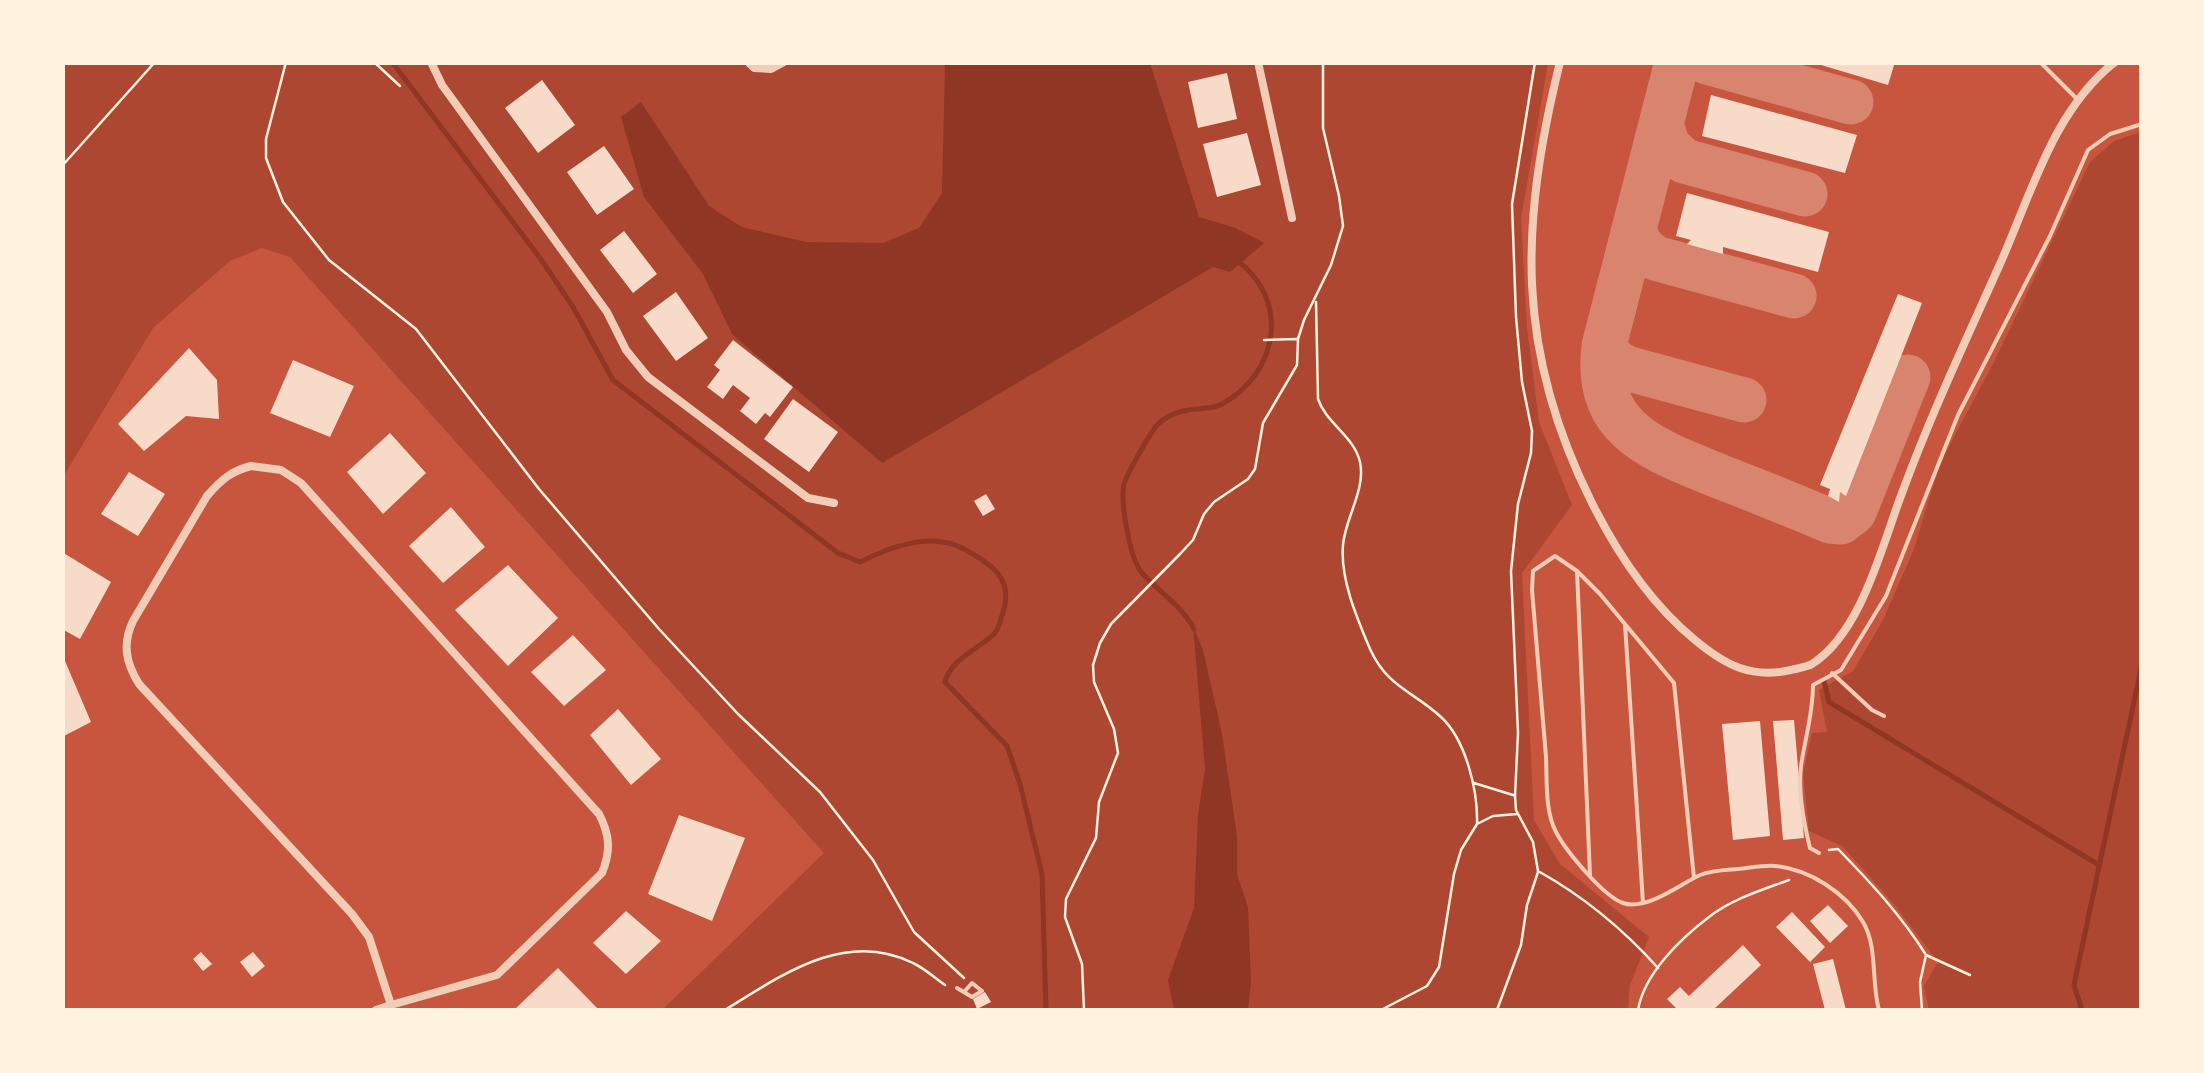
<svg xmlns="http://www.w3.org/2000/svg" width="2204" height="1073" viewBox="0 0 2204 1073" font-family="'Golos Text',sans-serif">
<rect width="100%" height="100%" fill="#c8553d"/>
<!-- green -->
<path fill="#ae4732" d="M63,63h1485l-27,156 6,108 12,95 33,83 -50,68 12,247 26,44 89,73 -19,48 -2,25h-966l162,-157 -534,-596 -28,-9 -32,13 -77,67 -90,149z
M2141,132v878h-212l-5,-24 14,-24 -44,-58 -52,-58 -33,-15 -6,-57 9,-41 15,-1 -8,-42 34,-19 30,-51 31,-71 26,-86 54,-101 96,-200 24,-21z"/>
<!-- water -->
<path fill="#8f3625" d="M945,63h205l49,154 37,11 28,15 -34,29 -17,-5 -331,196 -150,-129 -29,-60 -59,-77 -23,-80 20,-15 68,104 33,21 64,15 77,1 36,-15 23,-35z
M1193,626l10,24 19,84 15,102v38l11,33 3,76 -3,27h-74l-6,-30 26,-72 4,-93 7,-46z"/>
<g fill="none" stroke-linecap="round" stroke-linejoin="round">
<!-- stream -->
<path stroke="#8f3625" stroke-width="5" d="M392,62l148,196 33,49 40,73 225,173 22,9c30,-15 71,-31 104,-13 28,16 50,29 39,64 -3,7 -4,16 -9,21 -17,16 -43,25 -49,48l62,64 13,38 22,90 4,136
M1194,629c-11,-22 -35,-37 -52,-56 -12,-14 -22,-70 -18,-89 3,-10 27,-53 34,-60 23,-21 47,-11 64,-20 57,-31 69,-106 13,-145
M1824,681l5,21 270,163
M2082,1010l-8,-25 68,-321"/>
<!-- taxiway -->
<path stroke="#d8846e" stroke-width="45" d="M1677,62l-73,284c-11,86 52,104 117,131 37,14 73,29 109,44l11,1 13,-10 54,-135
M1707,62l144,40
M1661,124l7,22 16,15 121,33
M1634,230l7,17 14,11 139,38
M1604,346l4,11 18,11 118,32"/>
</g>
<!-- building -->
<path fill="#f7dbc8" d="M1811,62h84l-7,23z
M1227,73l10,46 -39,9 -10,-46z
M542,80l33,45 -37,28 -33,-45z
M1711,95l146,40 -12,38 -143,-37z
M1247,133l14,52 -44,12 -14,-53z
M604,146l30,43 -37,26 -30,-43z
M1687,193l142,39 -11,40 -95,-25v7l-36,-10 4,-4 -15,-4z
M624,231l33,43 -24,19 -33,-43z
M676,292l32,46 -32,23 -33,-45z
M1898,294l24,9 -76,193 -6,-4 -1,10 -11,-6 2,-7 -10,-4z
M733,340l60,47 -23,30 -5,-4 -9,11 -16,-13 10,-13 -17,-13 -10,14 -16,-12 13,-17 -6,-5z
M189,348l28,32 2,39 -33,-3 -42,35 -26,-27z
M293,360l61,26 -24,51 -60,-24z
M793,399l45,33 -29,40 -45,-33z
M390,433l36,40 -43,41 -36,-42z
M129,472l36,22 -27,42 -37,-22z
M986,494l9,15 -12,7 -9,-15z
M451,507l34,40 -42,36 -34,-37z
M62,552l49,30 -31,57 -18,-10z
M508,565l50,53 -50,48 -53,-56z
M573,635l33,35 -42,36 -33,-34z
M62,654l29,68 -29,15z
M618,709l43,50 -30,26 -41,-50z
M1794,720l10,118 -21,2 -10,-119z
M1760,721l10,115 -37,4 -11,-116z
M679,815l66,23 -33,83 -64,-27z
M1828,905l20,21 -18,17 -20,-22z
M626,911l35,30 -35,33 -33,-31z
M1792,912l33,35 -15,15 -34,-35z
M1743,945l18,20 -48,45h-40l3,-2 -9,-9 13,-12 9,9z
M201,952l11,12 -9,7 -10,-12z
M253,952l12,14 -13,11 -12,-15z
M1833,959l13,51h-21l-12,-46z
M558,968l41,42h-85z
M985,992l6,10 -14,7 -4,-10z"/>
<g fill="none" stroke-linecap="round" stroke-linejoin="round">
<!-- path -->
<path stroke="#fff3e0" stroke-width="2.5" d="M286,62l-20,77v19l17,44 46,58 87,69 123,160 120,140 79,85 82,78 53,68 41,72 50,46
M374,62l26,24
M1535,62l-23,142 4,113 6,65 10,49 -1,22 -13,51 -7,67 7,162 -3,63 1,14 17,32 5,29c45,25 86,59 120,97
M62,166l93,-104
M1316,302l2,97c8,24 36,37 42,63 6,28 -15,56 -17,83 -3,34 14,73 27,104 18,39 43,42 71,68 25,23 37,74 36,107
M1264,340l33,-1
M1474,783l39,12
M1829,850l9,-1c33,34 63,66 88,106l-6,27 2,28
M1926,955l44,20
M725,1010c57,-35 120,-81 188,-47 11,5 22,15 32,22
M1084,1010l-2,-46 -17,-47 1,-18 30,-61 3,-36 19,-49 -4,-24 -20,-47 -1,-17 7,-22 11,-19 69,-70 13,-14 11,-26 10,-12 34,-23 7,-10 8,-46 34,-58 1,-26 6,-19 27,-55 12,-39 -4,-30 -16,-68v-66
M1381,1010l46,-24 12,-19 15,-93 7,-24 16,-26 16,-8 24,-2
M1497,1010l24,-65 6,-40 11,-33
M1638,1010c6,-36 42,-71 71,-93 23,-18 53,-27 80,-37"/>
<!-- service -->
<path stroke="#f1ccb7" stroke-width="4" d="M2040,62l36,36
M1577,571l13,304
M1625,624l18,279
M1832,673l40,37 12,6
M1819,853l-9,-5c-6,-24 -12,-57 -9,-82 4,-28 12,-52 12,-81l28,-15 45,-74 72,-181 92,-179 38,-86 22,-16 32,-10
M1694,878l-20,-195 -74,-89 -23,-23 -22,-15 -22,15 -1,19c5,56 9,112 14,167 1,23 -1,55 10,75 10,19 47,64 67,71 24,8 57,-19 77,-28 12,-5 25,-5 38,-6 12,-1 25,-4 37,-3 34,3 71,27 88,56 15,25 8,60 16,88
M957,988l15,9 10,-6 -10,-8 -8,9"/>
<!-- minor -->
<path stroke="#f1ccb7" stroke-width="8" d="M431,62l11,23 165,227 19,38 22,27 160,121 26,5
M748,62l6,6 17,1 13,-7
M1258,62l34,156
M1560,62c-40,163 -45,288 32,441 26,52 58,100 103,137 30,25 56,39 96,30 7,-2 16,-3 21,-6 50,-32 70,-119 90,-171 29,-79 64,-153 98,-229 31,-69 53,-154 115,-202
M251,466l30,4 20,13 298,331c11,21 12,37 3,59l-105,102 -106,30 -22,-68 -17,-23 -213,-230c-13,-21 -17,-40 -6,-63l74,-125c14,-16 24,-25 44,-30z
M376,1010l15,-5"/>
</g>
<!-- border -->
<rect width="2204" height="1073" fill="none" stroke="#fff3e0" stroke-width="130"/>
</svg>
